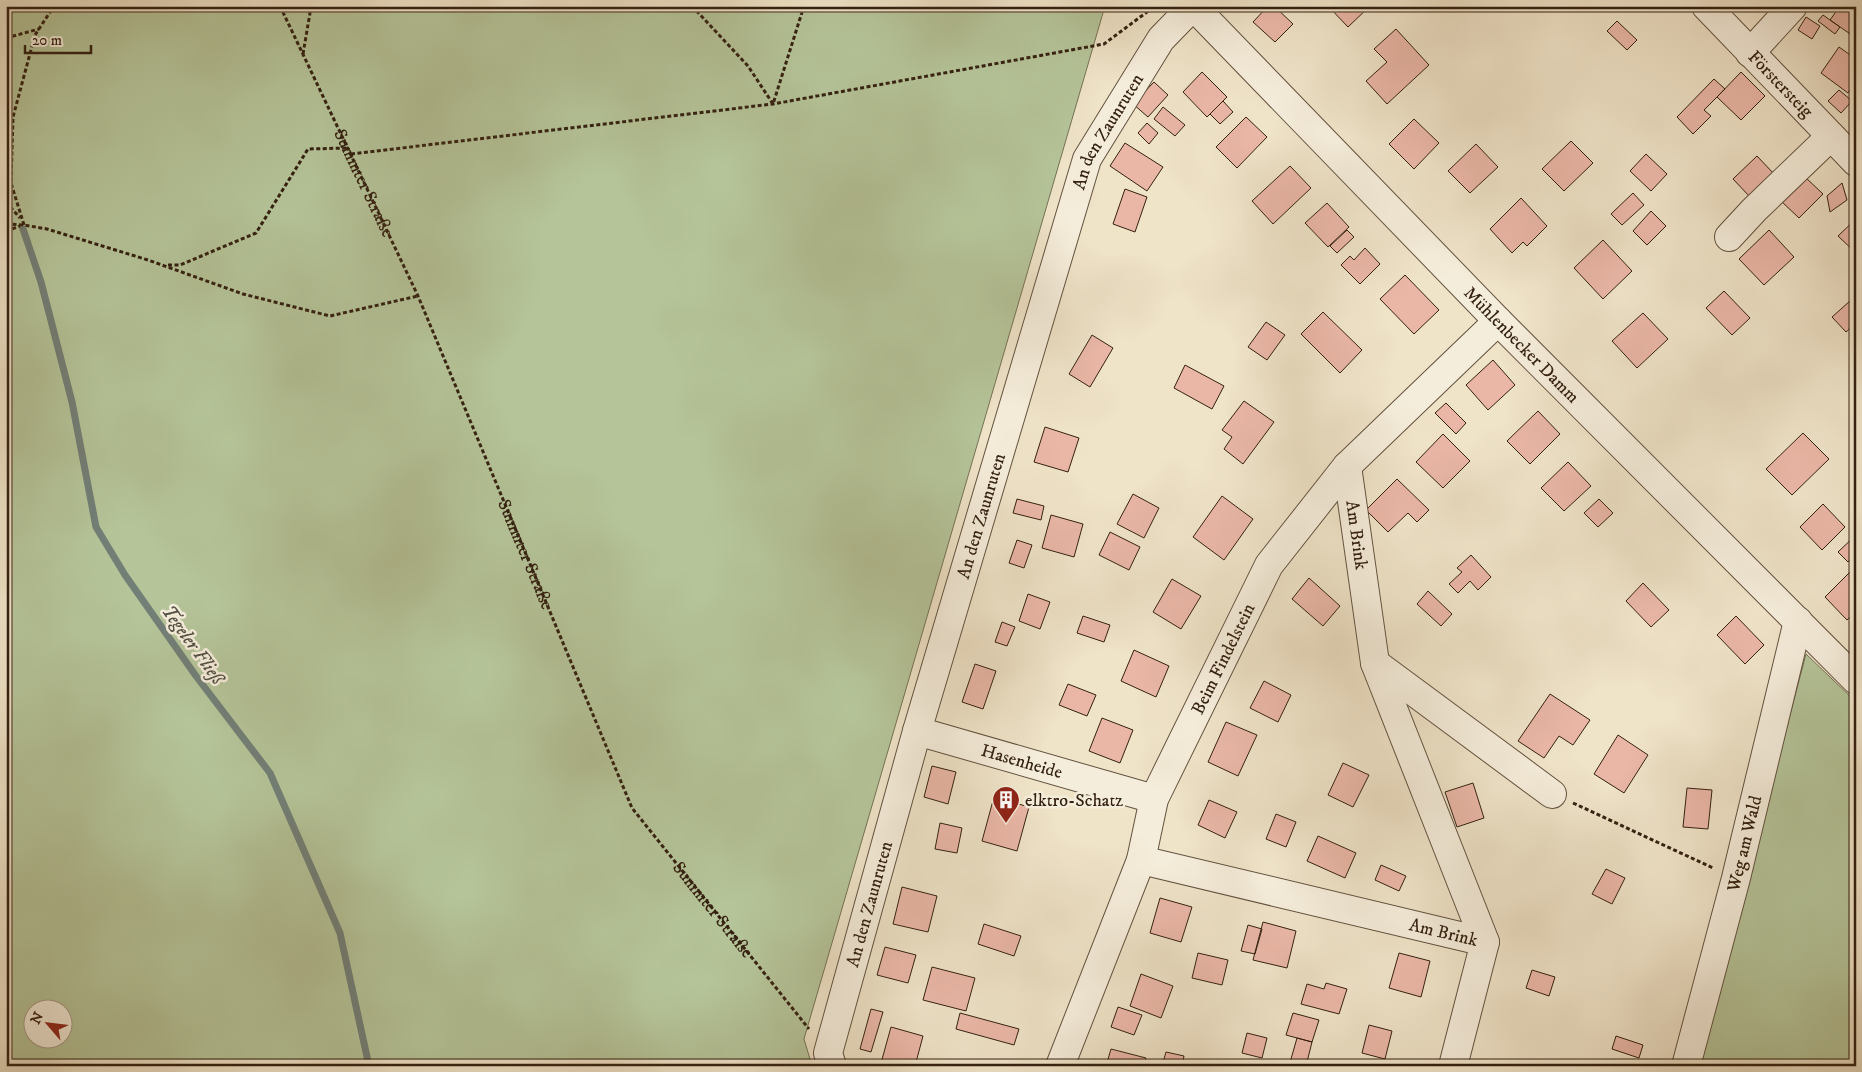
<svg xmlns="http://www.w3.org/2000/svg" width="1862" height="1072" viewBox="0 0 1862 1072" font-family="'IM FELL DW Pica',serif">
<rect width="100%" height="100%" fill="#efe3c8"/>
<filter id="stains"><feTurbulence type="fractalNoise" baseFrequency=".004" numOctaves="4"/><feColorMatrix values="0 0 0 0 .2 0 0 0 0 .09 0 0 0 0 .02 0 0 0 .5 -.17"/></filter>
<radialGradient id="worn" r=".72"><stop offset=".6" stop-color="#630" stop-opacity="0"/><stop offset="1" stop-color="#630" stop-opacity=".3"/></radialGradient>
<!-- green -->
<path fill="#b5c499" stroke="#747255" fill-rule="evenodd" d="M6,6h1099l-301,1033 8,27h-806zM32,1010h30v30h-30z
M1806,654l50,48v364h-158z"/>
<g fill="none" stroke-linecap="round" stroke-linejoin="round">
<!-- stream -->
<path stroke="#727f77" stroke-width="7" d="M23,229l18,53 31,120 24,125 29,48 71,101 74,97 70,160 29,133"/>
</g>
<!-- building -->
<path fill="#eab7a7" stroke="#342111" d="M1268,6h6l19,18 -18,18 -22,-20z
M1328,6h42l-22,21z
M1840,6h16v32l-26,-18z
M1823,15l17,12 -5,7 -17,-13z
M1806,17l14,9 -8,13 -14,-9z
M1617,21l20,19 -10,10 -20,-19z
M1396,29l33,36 -42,39 -21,-23 21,-19 -13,-13z
M1839,47l17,12v22l-8,12 -27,-20z
M1202,72l25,25 -20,20 -24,-25z
M1741,72l24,24 -24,24 -24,-23z
M1714,79l11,10 -21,21 7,6 -18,18 -16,-17z
M1154,82l14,13 -20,22 -15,-13z
M1839,90l13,11 -11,12 -13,-12z
M1223,101l10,11 -13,12 -10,-10z
M1163,107l22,18 -10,11 -21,-17z
M1246,117l21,20 -30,31 -21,-21z
M1414,119l25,24 -25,26 -25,-25z
M1147,123l11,10 -9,11 -11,-11z
M1571,141l22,22 -29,28 -22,-22z
M1125,143l38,24 -16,24 -37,-25z
M1476,144l22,23 -28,26 -22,-22z
M1646,154l21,20 -16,17 -21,-20z
M1757,156l18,19 -24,23 -18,-19z
M1290,166l21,22 -38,36 -21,-23z
M1805,177l18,17 -24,24 -18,-17z
M1842,183l5,17 -17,12 -3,-16z
M1125,189l22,8 -12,35 -22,-8z
M1633,193l11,12 -22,20 -11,-11z
M1521,198l26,28 -20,20 -4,-4 -11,11 -22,-24z
M1327,203l22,24 -21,20 -23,-24z
M1651,211l15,15 -19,19 -14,-14z
M1856,219v34l-18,-17z
M1347,230l7,7 -17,16 -7,-7z
M1769,230l25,27 -30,28 -25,-26z
M1603,240l29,31 -29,28 -29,-31z
M1365,248l15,16 -20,20 -19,-19 9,-9 4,4z
M1405,275l34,35 -25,24 -34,-35z
M1724,291l26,27 -18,17 -26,-27z
M1850,301l6,6v16l-10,9 -14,-15z
M1323,312l39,38 -22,23 -39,-39z
M1643,313l25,26 -31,29 -25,-27z
M1266,322l19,13 -18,25 -19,-13z
M1092,335l21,13 -23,39 -21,-13z
M1493,360l22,25 -27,25 -22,-25z
M1185,365l39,21 -12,23 -38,-21z
M1244,401l30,21 -31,42 -19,-15 8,-12 -10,-7z
M1446,403l20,20 -10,11 -21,-21z
M1538,411l22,23 -30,30 -23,-23z
M1045,427l34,11 -11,34 -34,-10z
M1803,433l26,26 -37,36 -26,-26z
M1443,434l27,27 -27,27 -27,-26z
M1568,462l23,24 -27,25 -23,-23z
M1397,479l32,31 -12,12 -9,-9 -20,19 -22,-22z
M1133,494l26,14 -15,30 -27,-14z
M1222,496l31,23 -29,41 -31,-23z
M1017,499l27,7 -3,14 -28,-7z
M1599,499l14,14 -15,14 -14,-14z
M1823,504l22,23 -23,23 -22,-23z
M1051,515l32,9 -9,33 -32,-9z
M1110,532l30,15 -11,23 -30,-15z
M1856,535v19l-8,8 -10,-10z
M1017,540l15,5 -8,23 -15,-5z
M1471,555l20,22 -13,13 -8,-9 -12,12 -9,-9 13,-12 -5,-4z
M1854,568l2,44 -9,8 -22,-23z
M1309,578l31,28 -17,20 -31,-27z
M1172,579l29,17 -20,33 -28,-17z
M1643,583l26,27 -18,17 -25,-26z
M1428,591l24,23 -11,12 -24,-22z
M1028,594l22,8 -10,27 -21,-8z
M1083,616l27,9 -6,17 -27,-9z
M1736,616l28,29 -19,19 -28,-29z
M1002,622l13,5 -8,19 -12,-4z
M1134,650l35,16 -13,31 -35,-16z
M975,664l21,7 -13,38 -21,-7z
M1264,681l27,14 -13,27 -28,-14z
M1068,684l28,11 -9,21 -28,-11z
M1550,694l40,26 -17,25 -14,-9 -15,22 -26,-17z
M1102,718l31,12 -13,33 -31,-12z
M1226,722l31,13 -19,41 -30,-14z
M1618,735l30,20 -24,38 -30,-19z
M1343,763l26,12 -16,32 -25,-12z
M932,766l24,6 -8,32 -24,-7z
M1473,783l11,35 -27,9 -12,-35z
M1687,788l25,2 -4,39 -25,-2z
M994,797l35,10 -12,44 -35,-10z
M1209,800l28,12 -12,26 -27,-13z
M1276,814l20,8 -10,25 -20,-8z
M940,823l22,5 -5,25 -22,-4z
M1318,836l38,17 -11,25 -38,-17z
M1381,865l25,11 -7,15 -24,-11z
M1606,869l19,9 -13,26 -20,-10z
M902,887l35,9 -9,36 -35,-8z
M1160,898l32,9 -11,35 -31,-9z
M1263,922l33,9 -9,37 -34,-8z
M984,924l37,12 -7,20 -36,-12z
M1248,925l14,4 -7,25 -14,-3z
M885,947l31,8 -8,28 -31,-8z
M1198,953l30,7 -6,25 -30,-7z
M1399,953l31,8 -9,36 -32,-9z
M932,967l43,11 -9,33 -43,-11z
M1532,970l23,7 -6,19 -23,-8z
M1141,974l32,12 -12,32 -31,-12z
M1326,983l21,6 -8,25 -38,-10 6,-20 17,5z
M1118,1007l24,8 -8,20 -23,-8z
M871,1009l12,3 -12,40 -11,-3z
M960,1013l59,16 -5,16 -58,-16z
M1293,1013l26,7 -7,22 -26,-7z
M1369,1025l23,6 -7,28 -23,-6z
M891,1027l32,9 -8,30h-24l-10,-3z
M1247,1033l20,5 -5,20 -20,-5z
M1616,1036l27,9 -4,13 -27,-9z
M1297,1038l15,4 -6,24h-17z
M1111,1049l35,9 -2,8h-38z
M1166,1052l18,4 -2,10h-20z"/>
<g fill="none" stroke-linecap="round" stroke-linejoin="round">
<defs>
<g id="minor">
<path id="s2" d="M1193,6l305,315 358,359"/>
<path id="s3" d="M1706,6l150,156"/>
<path d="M1750,53l43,-47"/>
<path d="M1729,237l25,-27 77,-74"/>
<path d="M1375,663l177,131"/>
<path id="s4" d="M917,731l237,68"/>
<path id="s5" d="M1141,860l344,82 -110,-279 -28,-197"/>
<path id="s6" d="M832,1066l-4,-13 89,-322 170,-572 74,-120 32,-33"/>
<path id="s7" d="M1060,1066l81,-206 13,-61 115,-234 78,-99 151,-145"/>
<path d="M1453,1066l32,-124"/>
<path id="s8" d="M1686,1066l50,-188 62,-257"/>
</g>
</defs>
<!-- minor casing -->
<use href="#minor" stroke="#63523f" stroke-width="30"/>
<!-- path -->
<g stroke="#342111" stroke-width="3" stroke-dasharray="4 2.5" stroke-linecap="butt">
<path id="s1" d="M280,6l138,290 214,512 177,221"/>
<path d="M692,6l56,60 25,38 31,-98"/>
<path d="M6,38l33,-9"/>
<path d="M303,54l8,-47"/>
<path d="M351,154l422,-50 331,-60 51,-38"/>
<path d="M6,202l14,16"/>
<path d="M6,224l18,1 23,4 101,31 95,34 87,22 88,-20"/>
<path d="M24,225l-13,-42 2,-66 22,-82 19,-29"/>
<path d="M6,231l14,-5"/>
<path d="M168,265h12l76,-32 52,-84 40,-1"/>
<path d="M1573,803l140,65"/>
</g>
<!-- minor -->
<use href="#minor" stroke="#f5eddb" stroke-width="28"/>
</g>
<!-- icons -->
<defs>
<symbol id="building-pin" viewBox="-11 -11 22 30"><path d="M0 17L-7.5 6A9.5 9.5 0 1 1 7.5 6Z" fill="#8f2418" stroke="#f5eddb"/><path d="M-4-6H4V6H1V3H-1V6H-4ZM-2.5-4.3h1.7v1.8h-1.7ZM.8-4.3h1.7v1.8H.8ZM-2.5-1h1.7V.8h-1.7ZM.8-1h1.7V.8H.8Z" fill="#fff"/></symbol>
</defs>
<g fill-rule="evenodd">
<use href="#building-pin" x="990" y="784" width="32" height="43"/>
</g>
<g text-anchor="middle" stroke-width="5" stroke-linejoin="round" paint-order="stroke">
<!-- street labels -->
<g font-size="18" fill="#342111" stroke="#f5eddb">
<text dy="6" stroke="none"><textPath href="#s3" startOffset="108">Förstersteig</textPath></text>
<text dy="6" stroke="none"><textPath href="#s6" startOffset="978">An den Zaunruten</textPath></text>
<text dy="6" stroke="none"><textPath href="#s1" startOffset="196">Summter Straße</textPath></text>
<text dy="6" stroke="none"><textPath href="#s2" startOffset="472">Mühlenbecker Damm</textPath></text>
<text dy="6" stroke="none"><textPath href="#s6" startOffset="572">An den Zaunruten</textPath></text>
<text transform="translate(1357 535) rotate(82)" y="6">Am Brink</text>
<text dy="6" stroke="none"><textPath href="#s1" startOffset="601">Summter Straße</textPath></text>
<text dy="6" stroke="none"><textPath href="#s7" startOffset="440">Beim Findelstein</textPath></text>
<text dy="6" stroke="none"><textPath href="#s4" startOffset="109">Hasenheide</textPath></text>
<text dy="6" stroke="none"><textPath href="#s8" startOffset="230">Weg am Wald</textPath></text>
<text dy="6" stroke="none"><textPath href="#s6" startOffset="168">An den Zaunruten</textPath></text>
<text dy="6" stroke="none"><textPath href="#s1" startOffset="1006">Summter Straße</textPath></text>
<text dy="6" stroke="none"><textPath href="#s5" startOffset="311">Am Brink</textPath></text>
</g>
<!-- poi labels -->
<g font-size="18" fill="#342111" stroke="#f5eddb" text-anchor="start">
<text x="1025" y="806">elktro-Schatz</text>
</g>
<!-- water labels -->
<g font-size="19" font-style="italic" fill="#535044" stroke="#f5eddb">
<text transform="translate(194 644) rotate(54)" y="7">Tegeler Fließ</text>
</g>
</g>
<!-- margin -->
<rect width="1862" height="1072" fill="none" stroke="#efe3c8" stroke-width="25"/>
<rect x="8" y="8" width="1847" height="1057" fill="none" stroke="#342111" stroke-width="2.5"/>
<rect x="12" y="12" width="1837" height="1047" fill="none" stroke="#342111"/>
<!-- north arrow -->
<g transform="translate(48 1024) rotate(298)"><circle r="24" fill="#f5eddb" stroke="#a89b8a"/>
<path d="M0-4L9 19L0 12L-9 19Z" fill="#8f2418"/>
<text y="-8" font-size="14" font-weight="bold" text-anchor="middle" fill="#342111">N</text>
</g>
<!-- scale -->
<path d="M25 45v8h66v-8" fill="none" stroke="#342111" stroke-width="2.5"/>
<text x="32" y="45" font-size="15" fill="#342111" stroke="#f5eddb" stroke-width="4" paint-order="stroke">20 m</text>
<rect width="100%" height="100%" filter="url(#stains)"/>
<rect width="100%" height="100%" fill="url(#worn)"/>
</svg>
